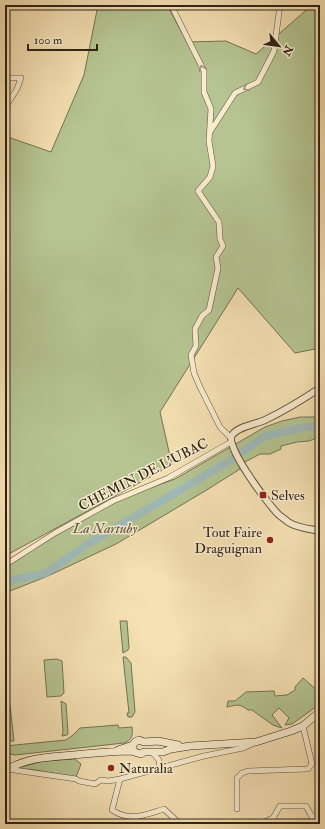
<svg xmlns="http://www.w3.org/2000/svg" width="325" height="829" viewBox="0 0 325 829" font-family="'IM FELL Double Pica',serif">
<rect width="100%" height="100%" fill="#f5e1b4"/>
<filter id="stains"><feTurbulence type="fractalNoise" baseFrequency=".005" numOctaves="4"/><feColorMatrix values="0 0 0 0 .2 0 0 0 0 .09 0 0 0 0 .02 0 0 0 .5 -.17"/></filter>
<radialGradient id="worn" r=".72"><stop offset=".6" stop-color="#630" stop-opacity="0"/><stop offset="1" stop-color="#630" stop-opacity=".3"/></radialGradient>
<!-- green -->
<path fill="#b5c492" stroke="#727354" d="M98,5h69l20,37 39,-1 30,13 56,-49h8v343l-25,5 -57,-65 -78,124 12,53 -167,91v-420l46,16 33,-77z
M300,417h20v20l-11,4 -12,1 -16,4v3l-11,5h-10l-15,8 -5,7 -35,22 -89,53 -68,32 -43,17v-28l108,-64 62,-22 90,-52 17,-6z
M120,621h7l2,27 -1,2 -5,3z
M123,657h3l5,6 4,49 -3,5h-4l-1,-4h2z
M57,659l5,2 2,32 -3,3 -14,1 -3,-37z
M303,678l17,15v11l-28,20 -7,1 4,-7 -10,-10 -7,7 10,13 -9,-3 -21,-15h-4c-9,-7 -11,-5 -21,-3l1,-6h7l11,-9 28,-1 1,5 12,-1 8,-5v-3z
M61,701l5,3 2,29 -1,2 -5,1 1,-4z
M5,705h5l4,36h-9z
M118,725l1,3 13,-1c1,8 0,13 -8,16l-109,12 -10,-2v-7l61,-6 7,-5 7,-7z
M75,759l6,5 -5,13 -47,-8 -6,1 -2,-3 23,-6z"/>
<g fill="none" stroke-linecap="round" stroke-linejoin="round">
<!-- river -->
<path stroke="#a0bbb8" stroke-width="8" d="M5,582l41,-9 40,-28 142,-83 37,-26 40,-9h15"/>
<defs>
<path id="minor" d="M171,5l33,66v21l7,17 -2,32 4,25 -3,11 -12,14 21,31 1,17 3,7 -7,11 2,11 -9,42 -7,6 -7,13 1,17 -5,9 3,18 6,14 20,40 11,11
M5,7l1,-2
M5,78h16l-4,11 -9,14
M210,132l25,-39 23,-11 16,-31 6,-46
M5,565l50,-32 58,-32 55,-23 63,-36
M152,752l7,8 1,8
M7,769l69,10 3,2 16,3 6,-4 7,1 12,-2 84,-23 39,-8 9,-4
M120,779l-8,31c18,12 32,5 52,-1l16,15
M237,809v-31l5,-5 6,-2 60,-2 4,-5 -9,-38
M133,824l1,-7
M260,824l13,-6 7,-12h26l6,11 8,-1"/>
<path id="tertiary" d="M320,388c-18,12 -36,23 -55,32 -11,5 -26,6 -33,15 -8,11 37,70 46,79 3,3 7,5 10,8 9,6 22,7 32,9"/>
<path id="secondary" d="M133,745l-1,3 2,4 7,2 3,-2h19l8,-3 19,-3 66,-4 35,-11 12,-5 13,-11 4,-2
M118,750l15,-5 2,-3 4,-2 5,2 14,-1 20,4
M5,771c21,-14 45,-14 69,-16 20,-2 40,-4 60,-4"/>
</defs>
<!-- minor casing -->
<use href="#minor" stroke="#60523e" stroke-width="6"/>
<!-- tertiary casing -->
<use href="#tertiary" stroke="#60523e" stroke-width="8"/>
<!-- secondary casing -->
<use href="#secondary" stroke="#2f2217" stroke-width="8"/>
<!-- minor -->
<use href="#minor" stroke="#f8ecce" stroke-width="5"/>
<!-- tertiary -->
<use href="#tertiary" stroke="#f8ecce" stroke-width="6"/>
<!-- secondary -->
<use href="#secondary" stroke="#f8ecce" stroke-width="7"/>
</g>
<!-- one-way arrows -->
<defs><path id="oneway-chevron" d="M-2-3.5L2.5 0L-2 3.5" fill="none" stroke-width="1.6" stroke-linecap="round" stroke-linejoin="round"/></defs>
<g stroke="#9e917c">
<use href="#oneway-chevron" transform="translate(202 68) rotate(-110)"/>
<use href="#oneway-chevron" transform="translate(246 88) rotate(155)"/>
</g>
<!-- markers -->
<g fill="#8f2418" stroke="#f8ecce" stroke-width="1.5">
<rect x="259" y="491" width="8" height="8" rx="2"/>
<circle cx="270" cy="540" r="4"/>
<circle cx="111" cy="768" r="4"/>
</g>
<g text-anchor="middle" stroke-width="3" stroke-linejoin="round" paint-order="stroke">
<!-- street labels -->
<g font-size="14" fill="#2f2217" stroke="#f8ecce">
<text transform="translate(143 474) rotate(-27)" y="5">CHEMIN DE L'UBAC</text>
</g>
<!-- poi labels -->
<g font-size="14" fill="#2f2217" stroke="#f8ecce" text-anchor="start">
<text x="271" y="500">Selves</text>
<text x="262" y="537" text-anchor="end">Tout Faire<tspan x="262" dy="16">Draguignan</tspan></text>
<text x="119" y="773">Naturalia</text>
</g>
<!-- park labels -->
<g font-size="14" font-style="italic" fill="#57533c" stroke="#f8ecce">
<text x="105" y="533">La Nartuby</text>
</g>
</g>
<!-- margin -->
<rect width="325" height="829" fill="none" stroke="#f5e1b4" stroke-width="20"/>
<rect x="6" y="6" width="313" height="817" fill="none" stroke="#2f2217" stroke-width="2"/>
<rect x="10" y="10" width="305" height="809" fill="none" stroke="#2f2217"/>
<!-- north arrow -->
<g transform="translate(279 46) rotate(119)" stroke="#f8ecce" stroke-width="3" paint-order="stroke">
<path d="M0-3L7 15L0 10L-7 15Z" fill="#2f2217"/>
<text y="-6" font-size="11" font-weight="bold" text-anchor="middle" fill="#2f2217">N</text>
</g>
<!-- scale -->
<path d="M28 44v6h69v-6" fill="none" stroke="#2f2217" stroke-width="2"/>
<text x="34" y="44" font-size="12" fill="#2f2217" stroke="#f8ecce" stroke-width="3" paint-order="stroke">100 m</text>
<rect width="100%" height="100%" filter="url(#stains)"/>
<rect width="100%" height="100%" fill="url(#worn)"/>
</svg>
